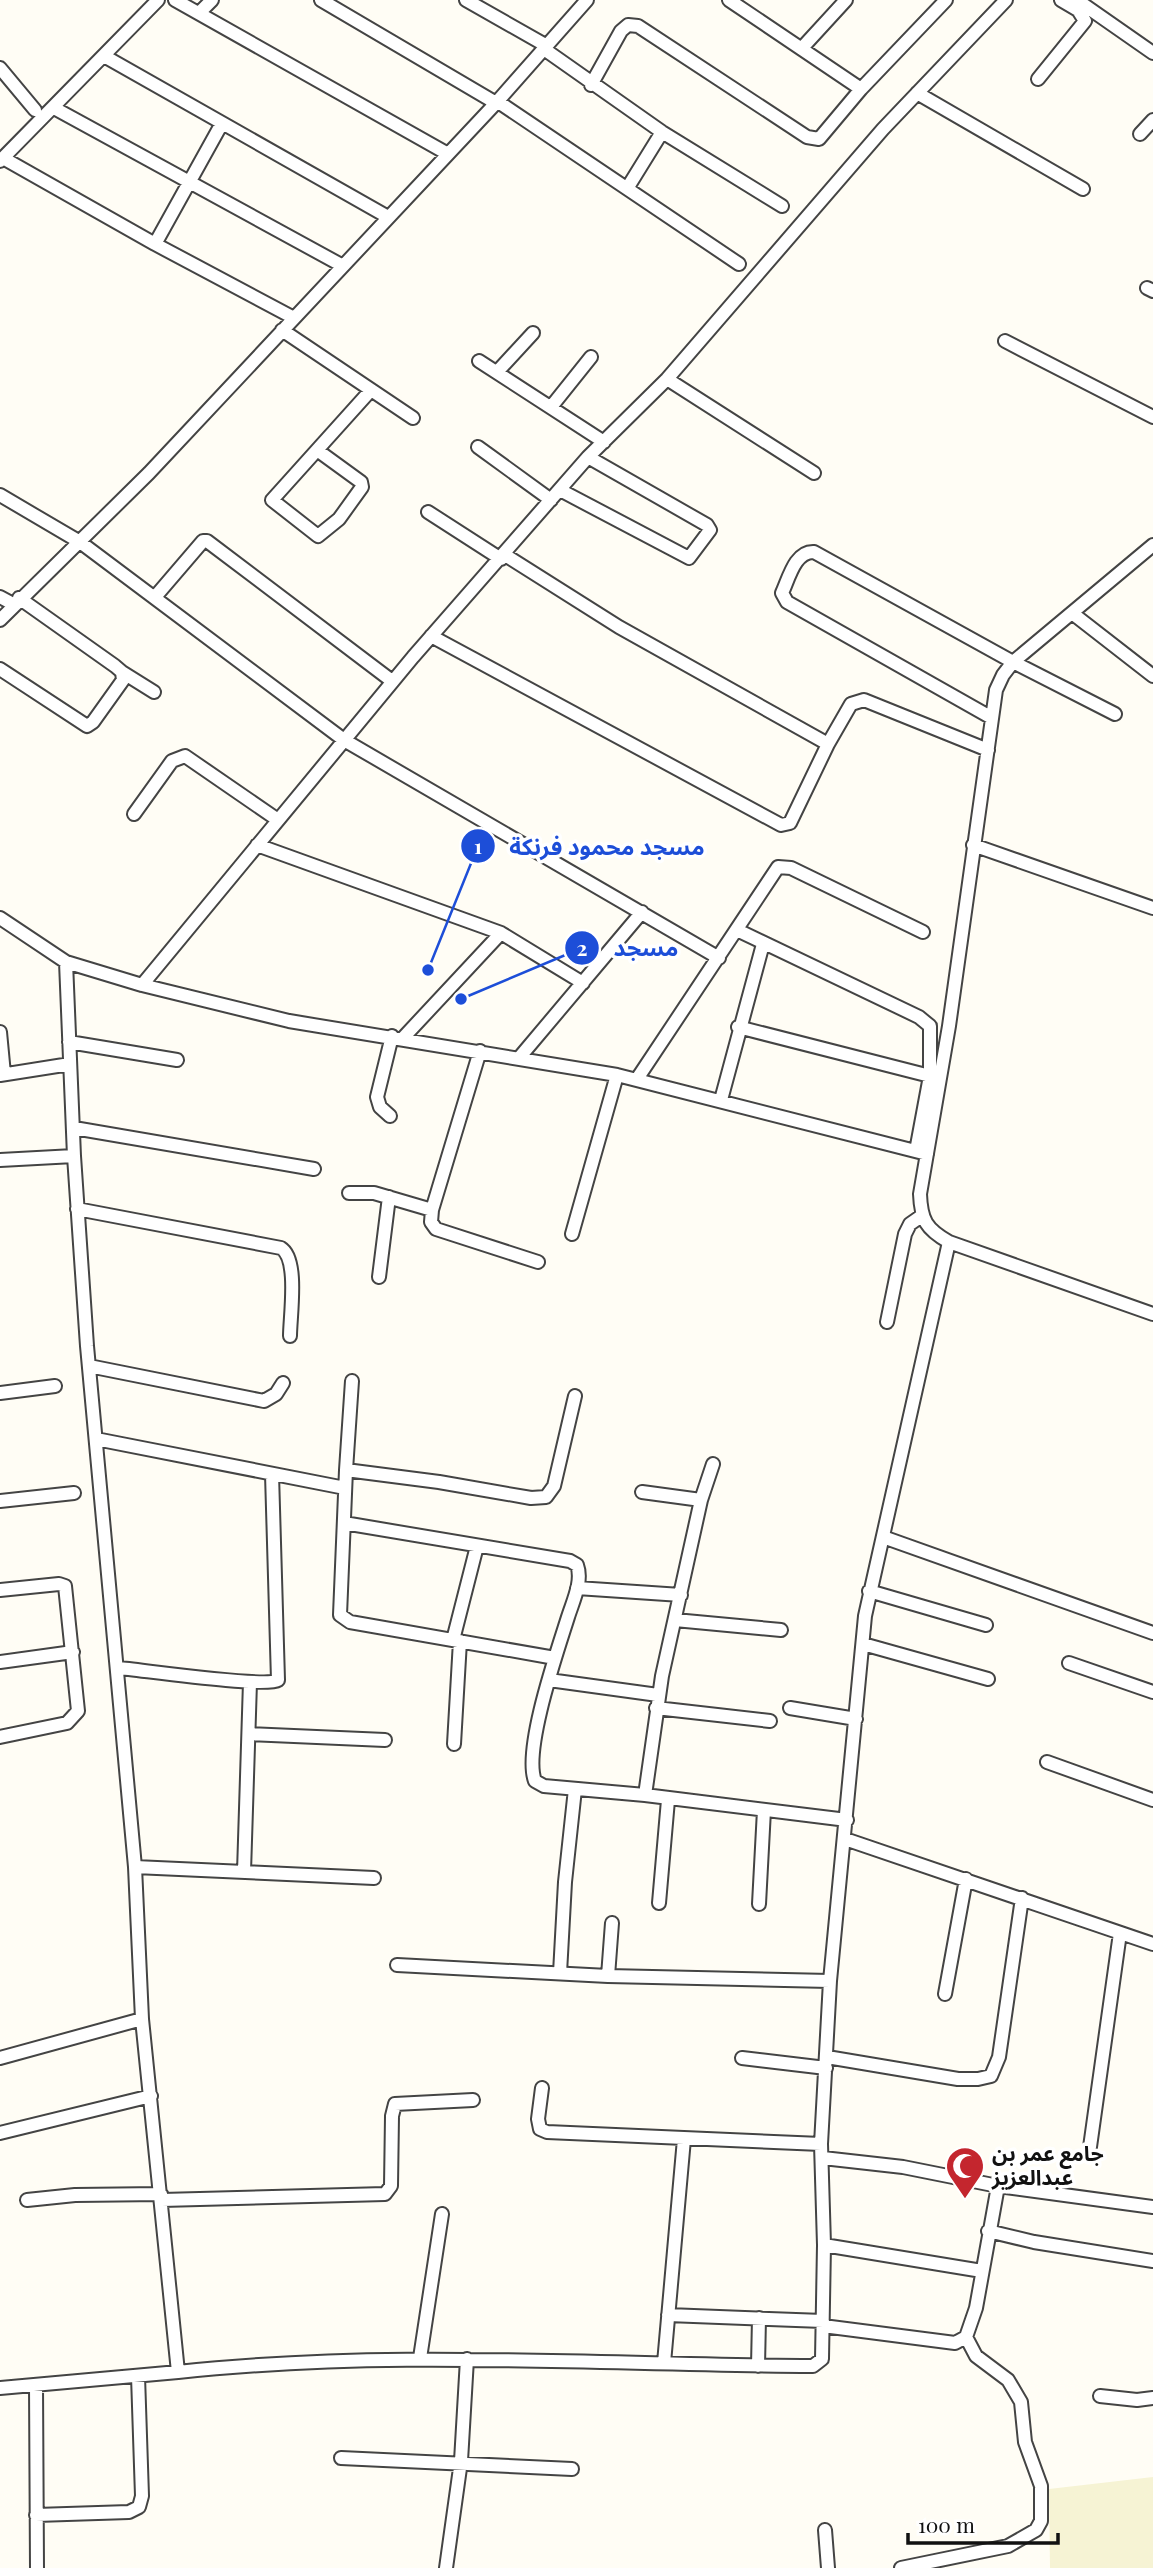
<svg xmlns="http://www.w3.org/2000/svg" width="1153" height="2568" viewBox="0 0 1153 2568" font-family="'Playfair Display','Noto Sans Arabic',serif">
<rect width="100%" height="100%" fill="#fffdf5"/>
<!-- farmland -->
<path fill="#f6f3d4" d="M1153,2477v91h-103l-1,-79z"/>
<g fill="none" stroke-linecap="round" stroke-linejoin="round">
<defs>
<path id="street" d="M175,0l273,154
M321,0l175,103
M466,0l81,46
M729,0l132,89
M1077,0l76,53
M199,13l13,-13
M802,48l44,-48
M544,49l118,83 120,74
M104,56l284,161
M0,68l35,42
M1038,79l47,-58 -7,-11 -17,-10
M591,85l30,-54 7,-6 10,1 169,111 12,2 42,-50 85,-89
M917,93l166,96
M497,101l242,163
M54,108l289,158
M1140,134l13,-14
M3,158l152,86 139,74
M0,161l158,-161
M628,187l34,-55
M155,244l66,-119
M1147,288l6,3
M282,330l131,88
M1005,341l148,76
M479,361l125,81
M497,372l36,-39
M667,379l147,94
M551,407l40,-50
M478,447l73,53
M317,450l44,32 1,5 -23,32 -21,17 -46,-36 99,-110
M560,490l129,68 21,-28 -3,-5 -119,-68
M0,495l80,47 264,198 375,218
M428,512l73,47
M1153,545l-140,117 -10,13 -7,15 -47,336 -29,168c1,26 6,35 29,48l204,72
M0,597l13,7
M155,597l48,-56h4l185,140
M1072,613l81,63
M0,620l149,-147 347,-370 91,-103
M431,636l350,189 9,-2 38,-79 -209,-117 -114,-72
M0,669l87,57 6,-4 30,-42 -1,-8 -7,-6 -96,-68
M122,672l32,20
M992,718l-205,-116 -5,-9c7,-15 13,-42 32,-41l199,110 102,52
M828,744l23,-40 13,-4 124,50
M134,814l38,-53 13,-5 93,64
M257,845l244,88 82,50
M973,845l180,63
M0,918l66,44 76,23 147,36 328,54 310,79
M737,930l182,87 11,9v50l-14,75
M66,962l8,194 13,190 48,521 7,152 36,353c212,-23 422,-7 635,-6l9,-7 2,-114 -3,-101 9,-163 35,-365 84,-374
M142,985l271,-328 175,-200 79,-78 216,-250 123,-129
M738,1027l192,49
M0,1032l4,42
M403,1038l98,-105
M69,1042l108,18
M480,1051l-48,159 -1,12 5,7 102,33
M519,1058l123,-146
M0,1075l70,-11
M637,1079l141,-212 13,1 132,64
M721,1100l42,-156
M390,1116l-10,-9 -3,-10 15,-61
M74,1128l240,41
M0,1160l74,-4
M349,1193h25l58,17
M77,1209l204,39c18,11 9,68 9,88
M572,1234l45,-159
M379,1277l10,-80
M887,1322l18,-88 5,-10 10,-7
M89,1366l175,35 12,-7 7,-11
M0,1393l55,-7
M96,1439l249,49
M346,1470l6,-89
M642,1492l59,8
M0,1501l74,-8
M344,1523l226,38 7,4c6,16 -4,36 -9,52 -11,35 -45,133 -33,164l9,5 101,9 202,25
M883,1537l270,96
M577,1588l104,7
M0,1590l59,-6 6,2 13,125 -11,12 -67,14
M869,1591l117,34
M675,1620l106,10
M453,1640l24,-94
M863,1644l125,35
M555,1658l-205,-36 -10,-7 6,-145 93,12 92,16 15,-1 8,-11 21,-90
M0,1662l73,-10
M1069,1663l84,29
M119,1668c23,2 147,20 159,12l-6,-206
M549,1680l109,15
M656,1708l114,13
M790,1708l66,11
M251,1734l134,6
M454,1744l6,-103
M1047,1762l106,38
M645,1795l17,-119 39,-176 12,-36
M845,1839l308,105
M135,1867l239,11
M244,1872l6,-190
M659,1903l9,-103
M759,1904l5,-94
M397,1965l211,11 222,5
M560,1973l5,-91 10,-93
M608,1976l4,-53
M945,1994l21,-115
M827,2057l131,22h20l13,-3 8,-19 23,-159
M0,2058l142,-39
M742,2058l84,10
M542,2088l-4,31 2,10 7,3 274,12
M0,2133l151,-37
M1090,2147l30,-214
M823,2158l80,9 95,19 155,21
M27,2200l48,-5 86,-1
M162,2200l223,-6 6,-8 1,-70 3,-12 78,-4
M988,2231l46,11 119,19
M824,2245l158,26
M668,2315l155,6
M823,2326l132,17 11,-6 10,-29 22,-122
M420,2358l22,-144
M664,2363l20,-224
M758,2366l1,-48
M36,2385l1,183
M0,2388l178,-16
M1100,2396l37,4 16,-2
M341,2458l231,11
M36,2515l93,-3 10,-5 3,-11 -4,-120
M825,2530l3,38
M446,2568l15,-107 6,-102
M901,2568l107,-22 28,-16 5,-9v-35l-16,-44 -4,-40 -13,-22 -32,-24 -10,-19"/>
</defs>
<!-- street casing -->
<use href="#street" stroke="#444" stroke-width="16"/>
<!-- street -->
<use href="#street" stroke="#fff" stroke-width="12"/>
</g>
<!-- icons -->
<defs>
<symbol id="mosque-pin" viewBox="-11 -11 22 30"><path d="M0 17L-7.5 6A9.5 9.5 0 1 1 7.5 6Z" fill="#c4262e" stroke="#fff"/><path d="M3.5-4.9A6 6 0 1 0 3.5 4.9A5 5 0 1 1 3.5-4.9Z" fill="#fff"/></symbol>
</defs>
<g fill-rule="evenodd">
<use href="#mosque-pin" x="943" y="2144" width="44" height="60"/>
</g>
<g text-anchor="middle" stroke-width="7" stroke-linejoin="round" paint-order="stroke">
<!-- poi labels -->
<g font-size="21" font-weight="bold" fill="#111" stroke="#fff" text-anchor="start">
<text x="992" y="2161">جامع عمر بن<tspan x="992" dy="24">عبدالعزيز</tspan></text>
</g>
</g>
<!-- callouts -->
<path fill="none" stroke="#1d4ed8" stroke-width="2.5" d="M428 970L478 846M461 999L582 948"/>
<g fill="#1d4ed8" stroke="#fff" stroke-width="2.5">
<circle cx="428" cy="970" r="7"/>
<circle cx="461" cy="999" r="7"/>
<circle cx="478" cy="846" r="18"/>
<circle cx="582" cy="948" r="18"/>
</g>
<g font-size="21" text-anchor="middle" font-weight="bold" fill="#fff">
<text x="478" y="854">1</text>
<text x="582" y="956">2</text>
</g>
<g font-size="23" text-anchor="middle" font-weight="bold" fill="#1d4ed8" stroke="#fff" stroke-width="7" stroke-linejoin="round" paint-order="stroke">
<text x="607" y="855">مسجد محمود فرنكة</text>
<text x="646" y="956">مسجد</text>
</g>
<!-- scale -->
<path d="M908 2533v10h150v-10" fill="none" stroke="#111111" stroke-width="3.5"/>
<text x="918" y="2533" font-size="21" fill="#111111" stroke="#ffffff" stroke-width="5" paint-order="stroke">100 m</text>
</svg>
